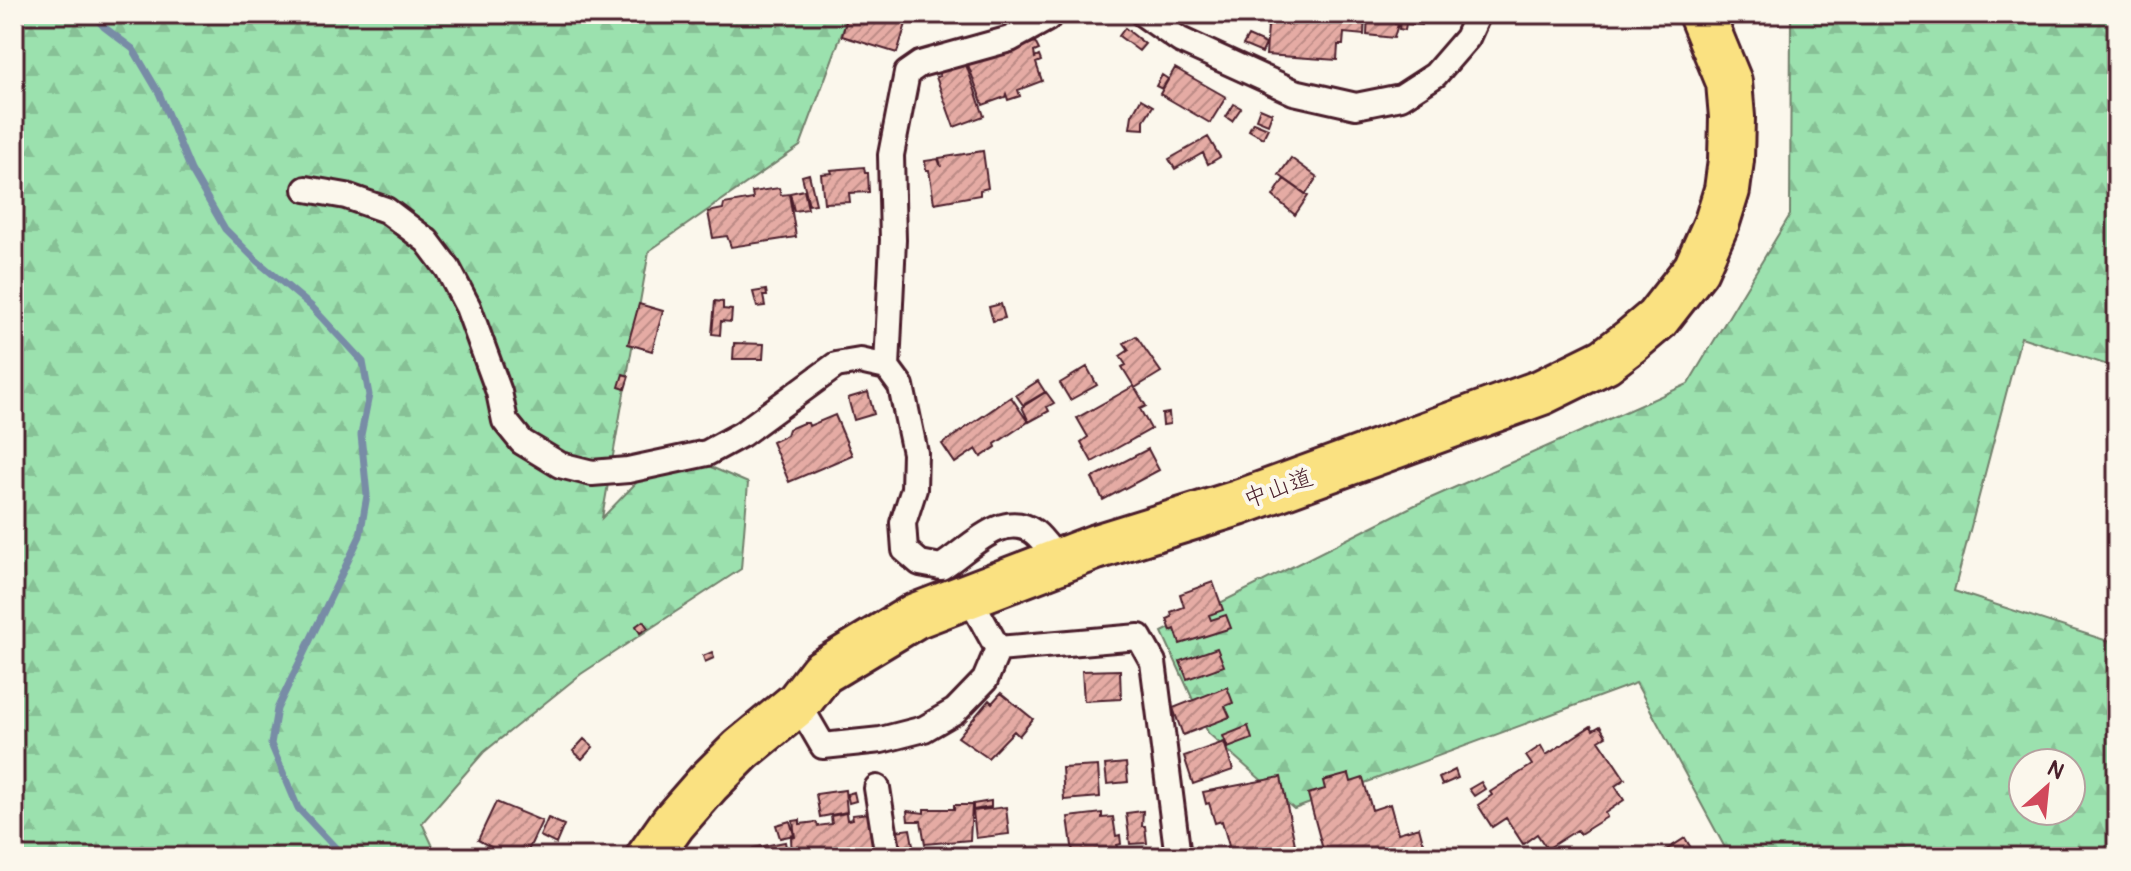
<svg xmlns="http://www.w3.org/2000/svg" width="2131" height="871" viewBox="0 0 2131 871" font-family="Pangolin,'Klee One',sans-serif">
<defs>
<pattern id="forest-firs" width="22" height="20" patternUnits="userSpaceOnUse" patternTransform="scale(2)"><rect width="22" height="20" fill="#9be1ae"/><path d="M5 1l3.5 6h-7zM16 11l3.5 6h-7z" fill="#87c196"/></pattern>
<pattern id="building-hatch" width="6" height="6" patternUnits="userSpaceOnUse" patternTransform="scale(2)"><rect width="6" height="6" fill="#e5aba4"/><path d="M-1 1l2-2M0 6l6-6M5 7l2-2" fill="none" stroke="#bc8b86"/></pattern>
</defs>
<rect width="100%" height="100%" fill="#fbf7ec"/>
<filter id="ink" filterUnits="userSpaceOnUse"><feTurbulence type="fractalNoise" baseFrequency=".0125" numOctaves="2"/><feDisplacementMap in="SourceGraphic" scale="16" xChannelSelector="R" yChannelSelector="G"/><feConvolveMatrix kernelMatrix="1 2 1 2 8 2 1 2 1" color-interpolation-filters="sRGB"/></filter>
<g filter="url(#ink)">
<!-- forest -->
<path fill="url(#forest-firs)" stroke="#72806c" stroke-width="2" fill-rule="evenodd" d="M14,14h835l-49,132 -151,105 -47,267 67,-69 79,34 -7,86 -160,105 -97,78 -62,71 16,34h-424z
M1791,14h326v354l-96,-31 -67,254 163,53v213h-387l-94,-174 -342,126 -86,-76 -46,-101 253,-127 273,-121 102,-169zM2023,763h48v48h-48z"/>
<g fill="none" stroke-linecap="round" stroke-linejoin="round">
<!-- stream -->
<path stroke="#788ca6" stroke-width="7" d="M93,14l11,13 29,22 26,44 32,77 34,59 32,32 54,45 52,56 6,33 -8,40 6,60 -7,41 -83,173 -6,35 27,64 46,49"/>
</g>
<!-- building -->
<path fill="url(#building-hatch)" stroke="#4a1f2b" stroke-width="2" d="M848,14h61l-12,39 -55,-17z
M1263,14h102l-1,21 -20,-2 -1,12h-5l-1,15 -71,-5 2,-29h-6z
M1368,14h27v10h3l-4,14 -27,-3z
M1409,14h14l-1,11 -14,-1z
M1401,15l6,1 -2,14 -6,-1z
M1125,28l20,16 -6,7 -20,-15z
M1248,36l18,8 -4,9 -19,-8z
M1028,39l2,5 5,-2 4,8 -5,2 1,6 4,-2 2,5 -5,2 6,18 -24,9 2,6 -12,4 -2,-6 -1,3 -22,8 -16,-43z
M965,62l19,54 -30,11 -18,-50 4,-1 -2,-4z
M1175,68l51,29 -16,26 -50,-29z
M1162,75l6,4 -6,10 -6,-3z
M1141,99l12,7 -9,14v9l-14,-1 2,-13z
M1234,104l7,4 -9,13 -6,-4z
M1260,108l12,5 -4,11 -12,-5z
M1253,122l15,6 -5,10 -14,-8z
M1208,137l12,20 -12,7 -5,-11 -28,16 -6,-10z
M983,151l5,37 -8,2v5l-46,8 -5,-33h-3l-1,-9 13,-2 3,8 -2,-9z
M1291,158l26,19 -11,17 -27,-19z
M864,167l1,6h3l1,19 -20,1 1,9 -26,1 -3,-29 11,-1 -1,-3z
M809,174l7,30 -7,1 -7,-29z
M1284,179l24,17 -13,19 -22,-19z
M779,188l2,7 8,-1 7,43 -65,10 -4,-11 -14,2 -5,-26 15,-3 1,-5 29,-5 -1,-7z
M804,190l4,19 -14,2 -4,-18z
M766,290l1,6h-4l2,10 -8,1 -4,-15z
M715,301l8,1v7l9,1 -1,12 -10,-1 -1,14 -8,-1z
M639,304l24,7 -11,40 -24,-7z
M1001,304l4,14 -12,3 -4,-14z
M1136,336l25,36 -26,16 -13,-21 4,-2 -6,-9 9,-6 -5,-7z
M734,343l30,1 -1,15h-30z
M1087,367l10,18 -27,15 -10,-17z
M623,374l6,2 -4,13 -6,-2z
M1038,381l7,11 -22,13 -7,-10z
M1134,386l12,20 -6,3 11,20 -59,33 -11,-20 7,-5 -11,-19z
M868,392l6,22 -20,6 -6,-22z
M1046,392l8,11 -7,4 2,4 -20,11 -7,-15z
M1011,397l17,25 -33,22 1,3 -15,10 -5,-8 -21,14 -13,-19z
M1169,413l1,11 -7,1 -1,-11z
M835,415l17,40 -63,27 -17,-40 15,-7 2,-6 14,-6h5l1,3z
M1148,449l11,21 -56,30 -11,-22z
M1213,582l10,28 -14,5 2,5 15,-5 5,13 -51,16 -5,-15 -4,2 -4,-12 5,-2 -1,-5 13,-5 -4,-13z
M643,621l5,7 -8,5 -4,-7z
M1217,648l7,18 -37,13 -7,-18z
M712,652l2,6 -9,4 -2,-6z
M1120,670l1,29 -37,2 -2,-30z
M1227,687l6,16 -8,3 5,11 -47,18 -10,-27z
M1001,693l32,26 -14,17 -5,-5 -26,27 -30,-21 31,-37 3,3z
M1248,726l4,13 -24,9 -5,-12z
M1591,726l2,4 7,-4 6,10 -7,4 26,39 -10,7 9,14 -19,13 2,4 -27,17 -3,-4 -30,19 -10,-15 -14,10 -17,-26 -14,9 -14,-22 14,-10 -2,-3 42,-27 -6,-9 7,-5 8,-5 5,9z
M584,739l9,8 -11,12 -9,-8z
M1224,742l9,28 -40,14 -9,-28z
M1126,763l2,19 -21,2 -2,-19z
M1098,766l2,31 -36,3 -2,-32z
M1455,770l3,8 -16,7 -3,-7z
M1349,774l2,8 12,-4 9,32 18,-6 8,29 21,-6 8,30h-102l-17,-63 17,-5 -2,-8z
M1281,777l16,77 -8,3h-60l-3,-10 3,-1 -7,-25 -7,2 -6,-20 -3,1 -3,-12z
M1481,782l4,7 -11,7 -5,-7z
M845,790l2,22 -27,5 -4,-23z
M854,792l2,9 -7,2 -2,-9z
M991,801v6l-18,3v-6z
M496,802l46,19 -17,36h-16l-31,-17z
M954,805h18l-2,35 -45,4 -4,-23h-13l-1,-10 17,2v-4h30z
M1006,807l3,27 -33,4 -3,-27z
M1143,811l-1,15h3l2,17 -17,1 -4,-31z
M846,813l1,7 6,-1 -1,-4 17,-2 6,37 -22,3 1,4h-62l-1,-19 4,-1 -2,-16 7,-1v4l16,-2 2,4 14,-2 -1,-8z
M1102,813v5l11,-1 3,19 4,-1 1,9 -4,1v5l-10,1 1,5 -20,1 -1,-3 -2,3h-14l-1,-4h3l-5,-36z
M548,818l16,7 -8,19 -16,-8z
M790,821l4,14 -14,3 -4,-13z
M910,829l3,16 -16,2 -2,-16z
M1685,838l9,15 4,-2 3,6h-46z
M785,842l3,15h-33l-2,-9z
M1447,846l2,7 12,-4 2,8h-29l-2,-7z"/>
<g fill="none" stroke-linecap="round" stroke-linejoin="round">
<defs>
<path id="street" d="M1143,14l37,26 114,52 62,14 45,-9 34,-22 32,-37 11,-24
M306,189l40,7 40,14 41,31 21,28 20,38 31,85 6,29 17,21 38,23 32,8 36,-3 79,-17 35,-19 94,-69 24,-4 27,6 14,19 14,67 -1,36 -11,34 2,27 15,13 21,4c26,-15 60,-58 93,-35 9,7 17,20 25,29
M887,367l6,-127 -2,-85 16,-82 13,-9 90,-25 38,-21 2,-4
M968,595l30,54 141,-12 14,25 25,195
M798,703l25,43 58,-6 43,-11 31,-18 30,-31 13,-31
M877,788l11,69"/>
<path id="highway" d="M649,857l24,-34 35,-40 33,-33 57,-47 24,-31 93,-56 181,-69 142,-44 304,-111 63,-31 26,-20 26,-22 39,-50 21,-47 10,-32 4,-30 1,-43 -3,-35 -28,-68"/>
</defs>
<!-- street casing -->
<use href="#street" stroke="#4a1f2b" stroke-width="30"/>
<!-- highway casing -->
<use href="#highway" stroke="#4a1f2b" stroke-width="50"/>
<!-- street -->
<use href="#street" stroke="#fbf7ec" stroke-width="24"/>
<!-- highway -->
<use href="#highway" stroke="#fae181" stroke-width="44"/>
</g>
</g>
<g text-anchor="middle" stroke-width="8" stroke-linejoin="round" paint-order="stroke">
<!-- street labels -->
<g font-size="24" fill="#4a1f2b" stroke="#fbf7ec">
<text transform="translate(1278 488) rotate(-20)" y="8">中山道</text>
</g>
</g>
<!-- margin -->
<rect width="2131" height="871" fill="none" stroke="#fbf7ec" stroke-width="48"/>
<rect x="24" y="24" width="2083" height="823" fill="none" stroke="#4a1f2b" stroke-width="3" filter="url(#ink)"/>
<!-- north arrow -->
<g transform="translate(2047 787) rotate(27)"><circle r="38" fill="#fbf7ec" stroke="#b4a19f" stroke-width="2"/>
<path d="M0-6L14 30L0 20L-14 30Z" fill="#d1495b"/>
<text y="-12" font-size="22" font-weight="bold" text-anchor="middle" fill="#4a1f2b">N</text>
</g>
</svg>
